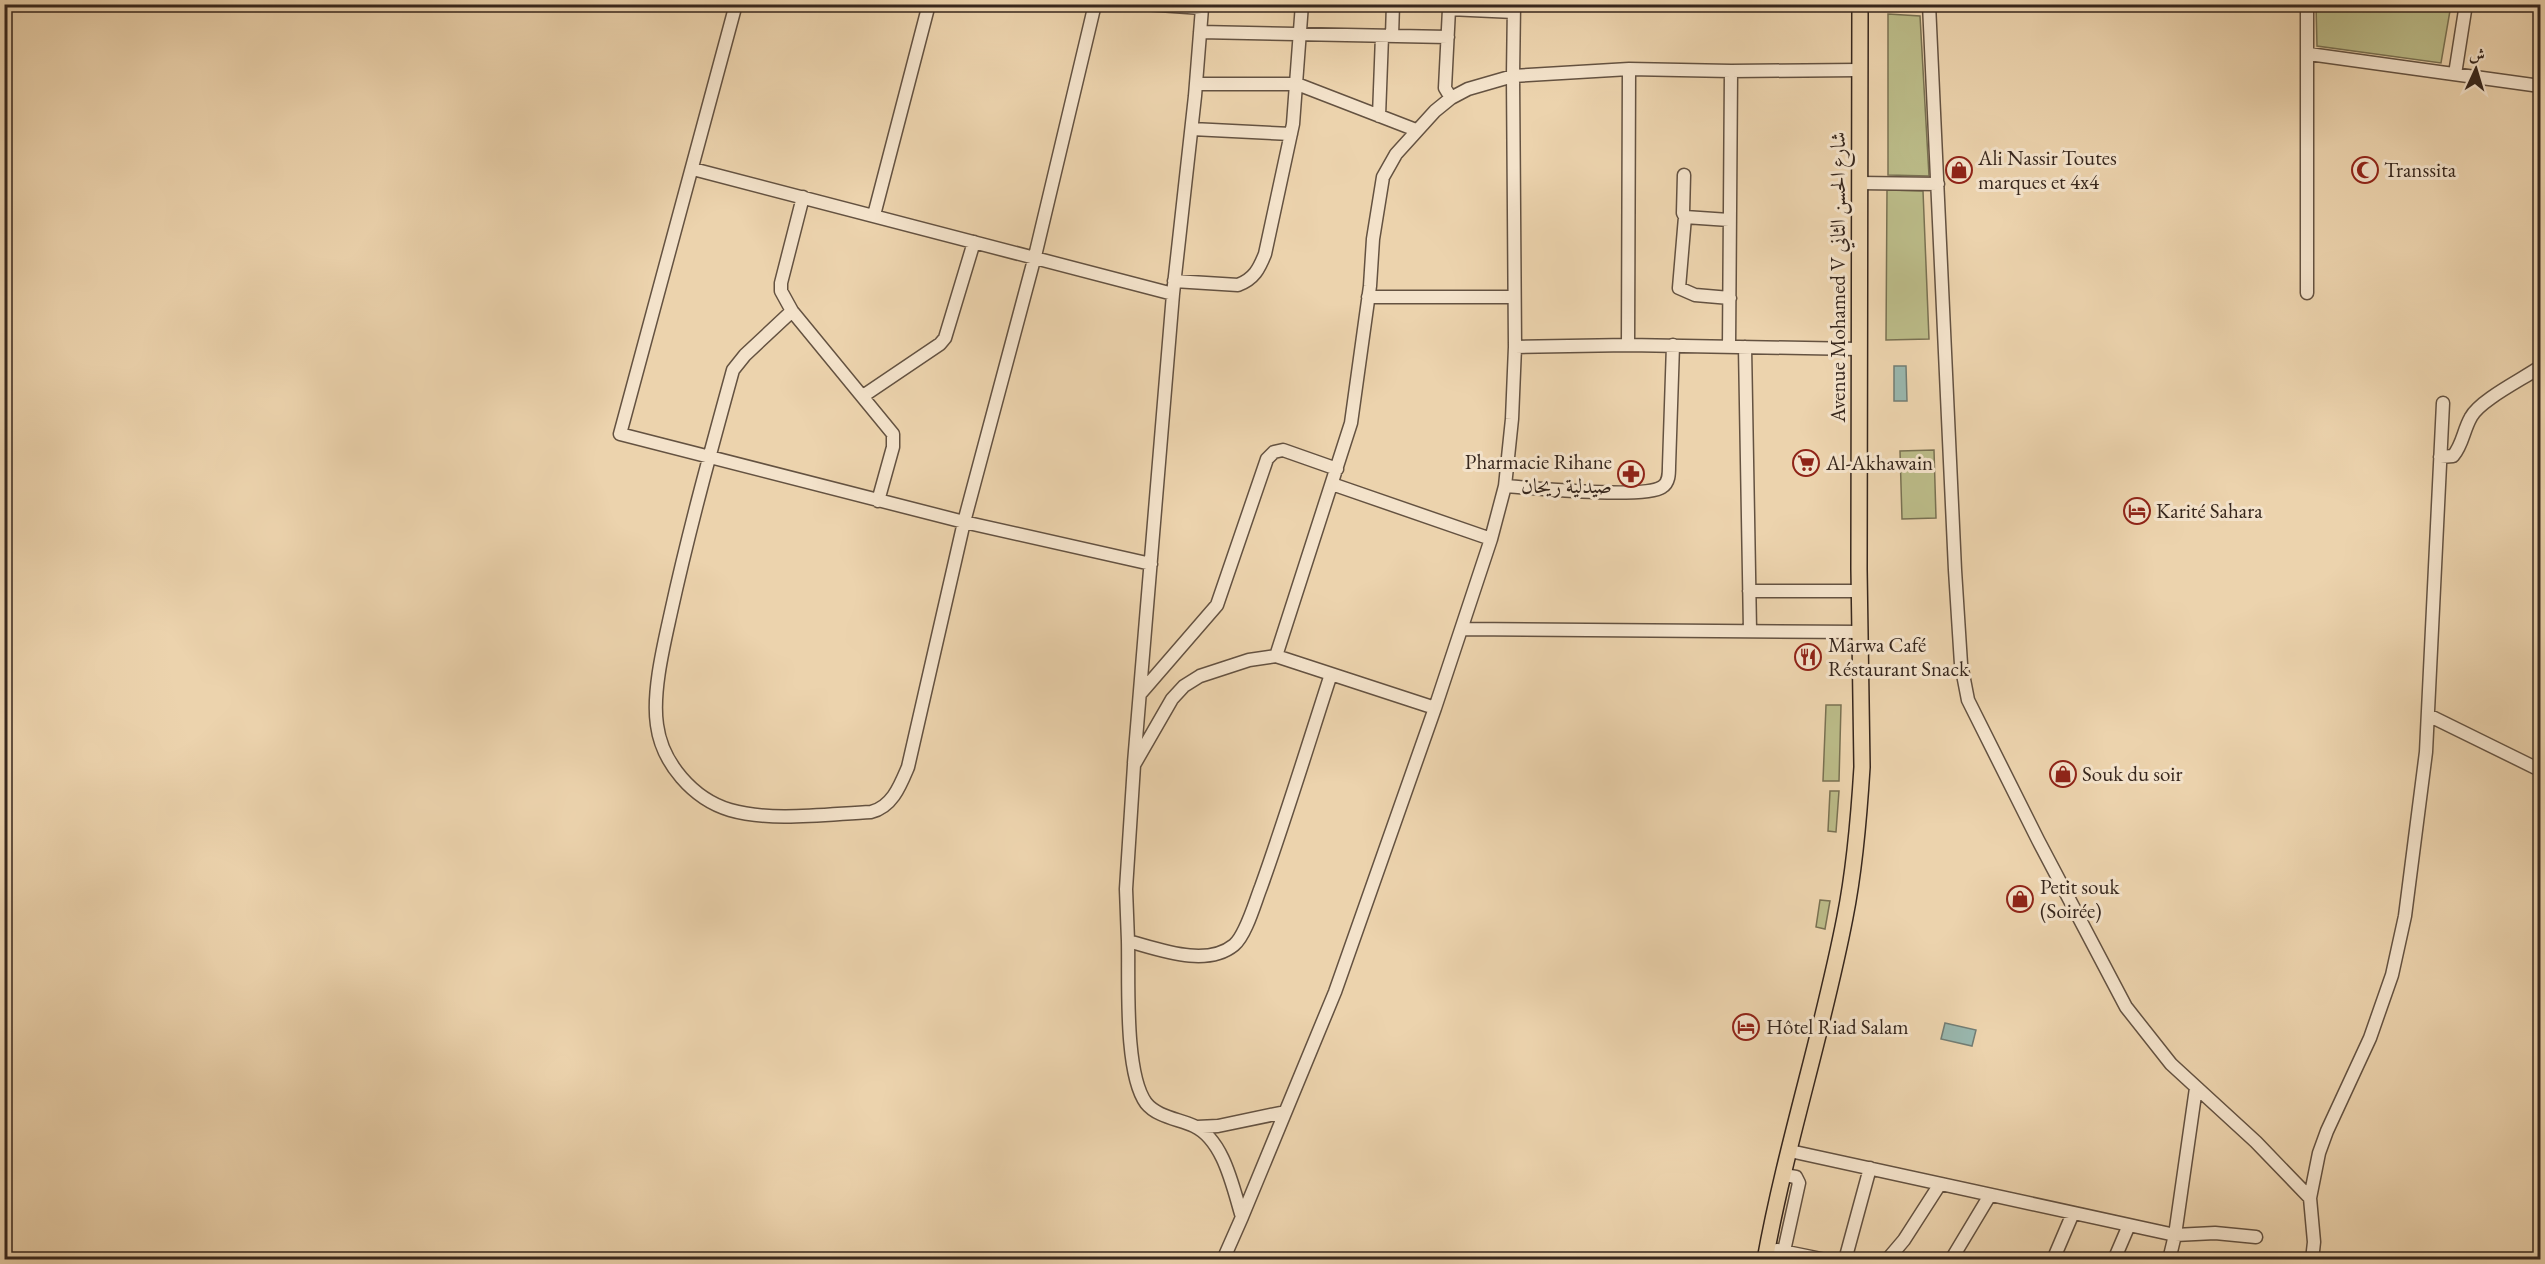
<svg xmlns="http://www.w3.org/2000/svg" width="2545" height="1264" viewBox="0 0 2545 1264" font-family="'EB Garamond',Amiri,serif">
<rect width="100%" height="100%" fill="#ecd3ad"/>
<filter id="stains"><feTurbulence type="fractalNoise" baseFrequency=".00333" numOctaves="4"/><feColorMatrix values="0 0 0 0 .2 0 0 0 0 .09 0 0 0 0 .02 0 0 0 .5 -.17"/></filter>
<radialGradient id="worn" r=".72"><stop offset=".6" stop-color="#630" stop-opacity="0"/><stop offset="1" stop-color="#630" stop-opacity=".3"/></radialGradient>
<!-- green -->
<path fill="#bb8" stroke="#797152" stroke-width="1.5" d="M2316,5h135l-10,58 -124,-17z
M1888,14l32,2 9,160 -41,-1z
M1887,190l36,1 6,148 -43,1z
M1934,450l2,68 -34,1 -2,-68z
M1826,705h15l-2,76h-16z
M1830,791h9l-3,41 -8,-1z
M1820,900l10,1 -5,28 -9,-2z"/>
<!-- water -->
<path fill="#99b7ae" stroke="#727d74" stroke-width="1.5" d="M1894,366h12l1,35h-13z
M1945,1023l31,7 -4,16 -31,-7z"/>
<g fill="none" stroke-linecap="round" stroke-linejoin="round">
<defs>
<path id="minor" d="M736,4l-116,430 344,88 187,42
M1144,4l58,4 4,-4
M1446,4l3,5 -4,79 6,10
M1514,4l-1,72 116,-7 102,2 128,-1
M1929,4l26,566 6,94 7,36 70,140 88,167 45,57 85,78 54,56
M1449,9l65,3
M1200,32l248,5
M1392,36l1,-32
M2309,54l231,32
M2455,74l11,-70
M1196,84h101l119,46
M1379,116l3,-80
M1192,129l99,5
M693,169l480,125
M1684,175l-1,38 2,4 44,3
M1859,183l79,1
M803,197l-22,86v8l11,20 101,123v13l-15,54
M874,215l55,-211
M1685,217l-6,71 16,7 35,3
M1174,281l64,4c16,-6 21,-16 27,-31l28,-130 9,-120
M2307,293v-289
M1368,297h146
M792,311l-47,44 -12,15c-22,80 -44,160 -62,242 -7,32 -19,80 -14,113 5,38 36,74 73,85 41,12 98,4 141,2 21,-5 29,-26 37,-45l56,-245 71,-266 60,-252
M1628,345l1,-276
M1515,347l113,-2 231,4
M1729,347l2,-276
M1745,347l5,283
M863,396l77,-52 5,-6 29,-96
M2440,457l13,-1c10,-12 10,-25 18,-39 9,-17 52,-38 69,-50
M1332,484l159,55
M1505,486c26,2 140,13 157,1 7,-4 7,-13 7,-21l4,-121
M1749,591h111
M1462,629l398,3
M1331,674c-23,71 -45,143 -70,213 -6,15 -15,48 -27,58 -28,23 -76,4 -106,-4l-2,-52 8,-124 38,-66 12,-13 16,-10 49,-16 27,-4 75,-233 19,-137 3,-47 10,-62 13,-23 39,-43 16,-13 17,-9 45,-13 2,271 -3,72 -7,67 -14,53 -56,169
M1140,694l77,-89 50,-146 7,-7 9,-2 54,19
M2428,715l112,55
M1134,763l39,-469 22,-198 7,-88
M1128,941c1,38 -4,132 18,162 11,14 33,16 48,23 30,14 39,62 48,91l-19,43
M1197,1127l21,-1 67,-14
M1790,1151l385,84 40,-2 41,4
M1242,1217l93,-225 100,-284 -159,-52
M1777,1250l49,10
M1782,1260l17,-77 -3,-6 -12,-2
M1845,1260l25,-92
M1887,1260l17,-20 36,-56
M1951,1260l39,-65
M2053,1260l20,-47
M2114,1260l15,-35
M2169,1260l6,-25 21,-147
M2312,1260l2,-18 -4,-44 9,-45 8,-22 43,-93 22,-63 13,-59 21,-164 17,-349"/>
<path id="major" d="M1765,1260c21,-116 58,-228 80,-343 10,-50 14,-100 17,-150l-3,-198 1,-565"/>
</defs>
<!-- minor casing -->
<use href="#minor" stroke="#645241" stroke-width="15"/>
<!-- major casing -->
<use href="#major" stroke="#37271d" stroke-width="18"/>
<!-- minor -->
<use href="#minor" stroke="#f3e2ca" stroke-width="12"/>
<!-- major -->
<use href="#major" stroke="#ecd3ad" stroke-width="15"/>
</g>
<!-- icons -->
<defs>
<symbol id="shop-ring" viewBox="-11 -11 22 22"><circle r="9.5" fill="#f3e2ca" stroke="#8f2418" stroke-width="1.5"/><path d="M-5-2.5h2.3a2.7 3.5 0 0 1 5.4 0H5L5.5 6h-11ZM-1.5-2.5h3a1.5 2.3 0 0 0-3 0Z" fill="#8f2418"/></symbol>
<symbol id="mosque-ring" viewBox="-11 -11 22 22"><circle r="9.5" fill="#f3e2ca" stroke="#8f2418" stroke-width="1.5"/><path d="M3.5-4.9A6 6 0 1 0 3.5 4.9A5 5 0 1 1 3.5-4.9Z" fill="#8f2418"/></symbol>
<symbol id="supermarket-ring" viewBox="-11 -11 22 22"><circle r="9.5" fill="#f3e2ca" stroke="#8f2418" stroke-width="1.5"/><path d="M-6-5.5h2.5l.6 2H6L4.5 2H-2.5L-4.4-4H-6ZM-1.5 3.2a1.3 1.3 0 1 0 .1 0ZM3 3.2a1.3 1.3 0 1 0 .1 0Z" fill="#8f2418"/></symbol>
<symbol id="pharmacy-ring" viewBox="-11 -11 22 22"><circle r="9.5" fill="#f3e2ca" stroke="#8f2418" stroke-width="1.5"/><path d="M-2-6h4v4h4v4h-4v4h-4v-4h-4v-4h4Z" fill="#8f2418"/></symbol>
<symbol id="hotel-ring" viewBox="-11 -11 22 22"><circle r="9.5" fill="#f3e2ca" stroke="#8f2418" stroke-width="1.5"/><path d="M-6-4.5h1.5V1H6V5H4.5V3h-9V5H-6ZM-4 0a1.8 1.8 0 1 1 3.6 0ZM.5 0V-2.5h3Q6-2.5 6 0Z" fill="#8f2418"/></symbol>
<symbol id="restaurant-ring" viewBox="-11 -11 22 22"><circle r="9.5" fill="#f3e2ca" stroke="#8f2418" stroke-width="1.5"/><path d="M-5-6h1v4h1v-4h1v4h1v-4h1v5L-1.5 .5V6h-2V.5L-5-1ZM5-6V6H3V1.5H1.5Q1.5-4 5-6Z" fill="#8f2418"/></symbol>
</defs>
<g fill-rule="evenodd">
<use href="#shop-ring" x="1944" y="155" width="30" height="30"/>
<use href="#mosque-ring" x="2350" y="155" width="30" height="30"/>
<use href="#supermarket-ring" x="1791" y="448" width="30" height="30"/>
<use href="#pharmacy-ring" x="1616" y="459" width="30" height="30"/>
<use href="#hotel-ring" x="2122" y="496" width="30" height="30"/>
<use href="#restaurant-ring" x="1793" y="642" width="30" height="30"/>
<use href="#shop-ring" x="2048" y="759" width="30" height="30"/>
<use href="#shop-ring" x="2005" y="884" width="30" height="30"/>
<use href="#hotel-ring" x="1731" y="1012" width="30" height="30"/>
</g>
<g text-anchor="middle" stroke-width="6" stroke-linejoin="round" paint-order="stroke">
<!-- poi labels -->
<g font-size="21" fill="#37271d" stroke="#f3e2ca" text-anchor="start">
<text x="1978" y="165">Ali Nassir Toutes<tspan x="1978" dy="24">marques et 4x4</tspan></text>
<text x="2384" y="177">Transsita</text>
<text x="1612" y="469" text-anchor="end">Pharmacie Rihane<tspan x="1612" dy="24">صيدلية ريحان</tspan></text>
<text x="1826" y="470">Al-Akhawain</text>
<text x="2156" y="518">Karité Sahara</text>
<text x="1828" y="652">Marwa Café<tspan x="1828" dy="24">Réstaurant Snack</tspan></text>
<text x="2082" y="781">Souk du soir</text>
<text x="2040" y="894">Petit souk<tspan x="2040" dy="24">(Soirée)</tspan></text>
<text x="1766" y="1034">Hôtel Riad Salam</text>
</g>
<!-- street labels -->
<g font-size="21" fill="#37271d" stroke="#f3e2ca">
<text transform="translate(1838 277) rotate(-90)" y="7">Avenue Mohamed V شارع الحسن الثاني</text>
</g>
</g>
<!-- margin -->
<rect width="2545" height="1264" fill="none" stroke="#ecd3ad" stroke-width="24"/>
<rect x="6" y="6" width="2533" height="1252" fill="none" stroke="#37271d" stroke-width="3"/>
<rect x="12" y="12" width="2521" height="1240" fill="none" stroke="#37271d" stroke-width="1.5"/>
<!-- north arrow -->
<g transform="translate(2476 69) rotate(4)" stroke="#f3e2ca" stroke-width="4.5" paint-order="stroke">
<path d="M0-4.5L10 22L0 15L-10 22Z" fill="#37271d"/>
<text y="-9" font-size="16" font-weight="bold" text-anchor="middle" fill="#37271d">ش</text>
</g>
<rect width="100%" height="100%" filter="url(#stains)"/>
<rect width="100%" height="100%" fill="url(#worn)"/>
</svg>
